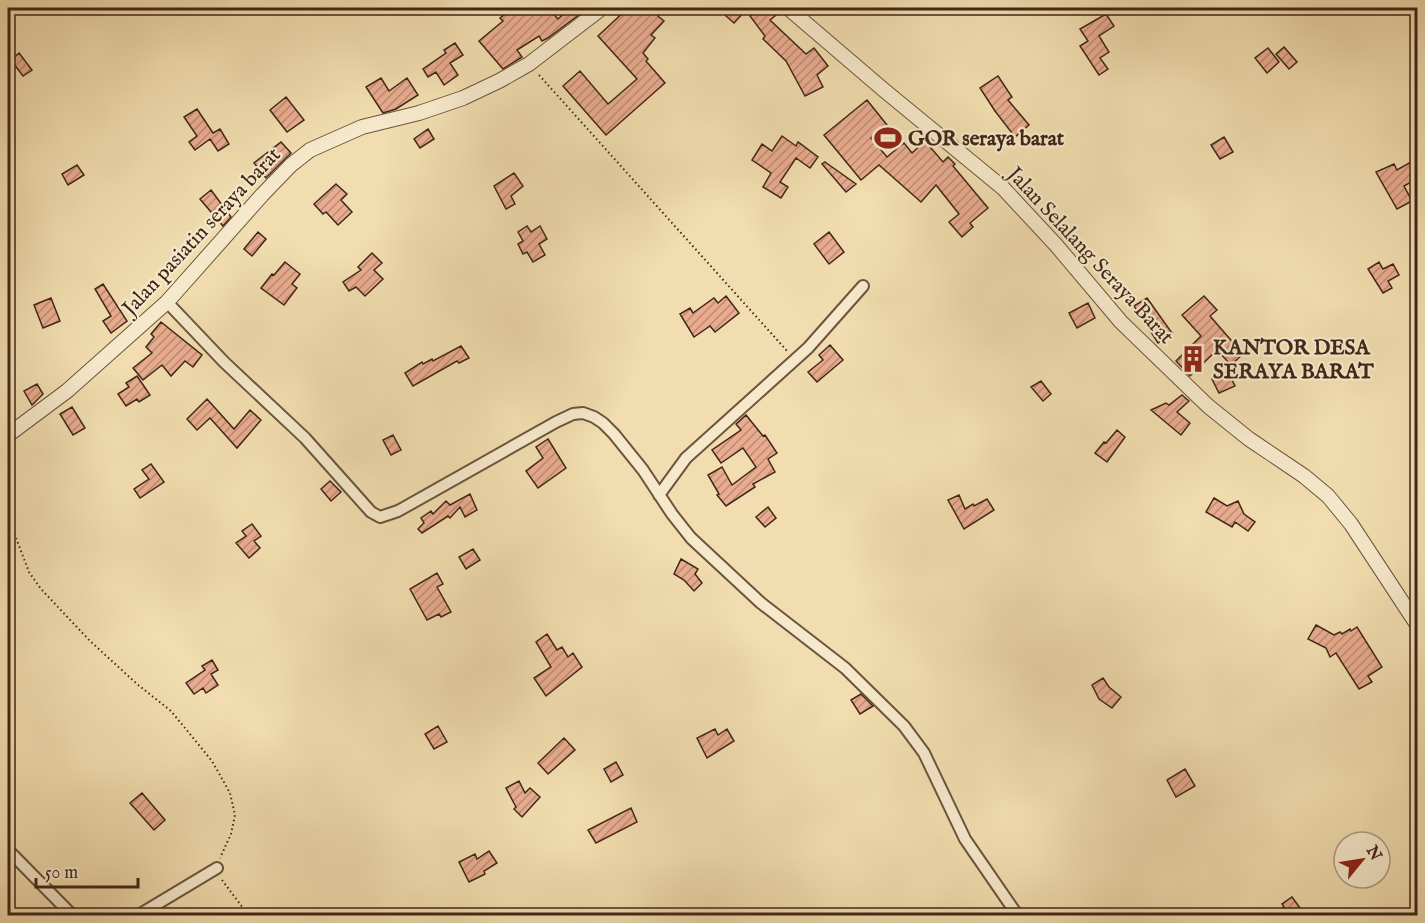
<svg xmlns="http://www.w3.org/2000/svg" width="1425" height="923" viewBox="0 0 1425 923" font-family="'IM FELL English',serif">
<defs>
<pattern id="building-hatch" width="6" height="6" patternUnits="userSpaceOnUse" patternTransform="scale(1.5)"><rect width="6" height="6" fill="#e9ac8f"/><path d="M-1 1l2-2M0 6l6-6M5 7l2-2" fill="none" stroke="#be8c74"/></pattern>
</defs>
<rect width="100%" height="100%" fill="#f1ddaf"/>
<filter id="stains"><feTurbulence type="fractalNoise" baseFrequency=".00333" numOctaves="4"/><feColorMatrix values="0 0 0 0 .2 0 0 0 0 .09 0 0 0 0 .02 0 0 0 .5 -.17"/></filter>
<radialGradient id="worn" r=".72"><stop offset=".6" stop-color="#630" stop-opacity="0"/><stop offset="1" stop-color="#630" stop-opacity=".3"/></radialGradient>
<!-- building -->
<path fill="url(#building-hatch)" stroke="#402619" stroke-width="1.5" d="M513,8h35l10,11 12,-11h18l-40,30 -6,3 -3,-5 -22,14 5,7 -19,12 -24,-28 24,-20 -3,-3z
M628,8h38l-8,8 6,5 -13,14 4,3 -12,15 5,6 -2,2 19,22 -59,52 -43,-49 17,-15 28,33 29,-25 -39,-43z
M717,8h31l-14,15z
M762,8h17l1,4 -10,8 36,34 8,-6 14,18 -11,9 6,12 -18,9 -19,-35 -23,-22 2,-3 -15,-20z
M1106,14l8,12 -15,10 10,16 -9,6 8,11 -9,6 -19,-29 8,-5 -8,-12z
M455,43l8,12 -13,8 8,12 -14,10 -8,-13 -8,5 -5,-8 23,-16 -2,-3z
M1284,47l13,15 -8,7 -13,-15z
M1268,48l11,14 -12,11 -12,-15z
M19,53l13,17 -9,6 -12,-16z
M998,76l14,21 -4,3 21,25 -14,12 -20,-26 -15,-23z
M381,78l8,13 18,-13 11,17 -22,14 -13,4 -17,-26z
M286,97l18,23 -17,12 -17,-22z
M867,100l20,25 -16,13 16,19 17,-14 8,10 13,-12 18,21 5,-5 7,7 -2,2 35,42 -18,15 3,4 -11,10 -13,-15 10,-8 -23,-29 -15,17 -42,-37 -18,15 -37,-45z
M197,109l16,24 7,-4 9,15 -11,7 -8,-12 -15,11 -6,-8 8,-6 -13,-19z
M428,129l6,10 -14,9 -6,-9z
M782,136l14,10 2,-4 20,15 -8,11 -14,-10 -16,24 8,5 -7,11 -18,-11 8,-14 -19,-13 10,-16 10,7z
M1224,137l9,15 -13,7 -9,-14z
M281,142l10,11 -25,25 -12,-15z
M825,162l31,22 -10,8 -24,-28z
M1411,162l7,12v4l-14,8 8,15 -15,8 -21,-37 18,-8 3,6z
M77,165l7,10 -16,10 -6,-11z
M514,173l9,13 -12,10 4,8 -9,5 -12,-23z
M336,184l11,10 -6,6 11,12 -14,13 -12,-13 -3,2 -9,-10z
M211,190l20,27 -8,9 -23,-27z
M527,226l4,6 9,-6 7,13 -8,5 6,11 -12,7 -6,-10 -4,2 -5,-10 5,-3 -5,-9z
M258,232l8,7 -14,17 -8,-7z
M829,232l15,20 -15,12 -15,-20z
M372,253l10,10 -8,7 9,9 -18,17 -9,-9 -7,4 -6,-9 18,-12 -3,-3z
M285,262l15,12 -8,10 5,4 -13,17 -23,-17 11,-14 2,1z
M1379,262l4,7 10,-5 6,11 -11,6 4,7 -9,5 -15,-24z
M103,284l24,37 -16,12 -8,-12 8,-5 -16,-27z
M726,296l13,17 -24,19 -5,-6 -16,11 -14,-23 10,-6 3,5 21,-15 4,5z
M1204,296l13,14 -7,6 33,38 -12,11 -14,-15 -27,26 -14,-15 25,-25 -19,-21z
M51,298l9,23 -17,7 -9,-23z
M1147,298l25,35 -14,10 -24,-37z
M1088,303l7,15 -18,10 -8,-15z
M161,322l41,33 -9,12 -8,-6 -14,15 -9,-11 -19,15 -10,-12 19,-15 -6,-6 8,-10 -3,-3z
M830,345l13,15 -26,22 -9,-10 15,-12 -4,-5z
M461,346l8,12 -10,5 -2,-2 -44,25 -8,-13 17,-11 1,2 9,-5 1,2z
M1228,372l7,14 -16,7 -7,-14z
M137,376l13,19 -11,7 -2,-3 -11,7 -8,-12 11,-7 -3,-4z
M1041,381l10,13 -8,7 -12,-14z
M37,384l6,10 -11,11 -8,-14z
M1182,395l7,6 -12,11 13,11 -9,12 -30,-25 15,-7 3,2z
M207,399l27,30 16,-19 11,10 -24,28 -27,-30 -13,12 -10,-11z
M72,407l13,21 -12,7 -13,-21z
M746,415l17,21 2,-1 12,18 -9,6 7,13 -22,12 2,3 -29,19 -9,-11 2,-1 -11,-19 14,-8 10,18 24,-18 -13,-19 -22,15 -9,-13 29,-20 -5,-6z
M1117,430l8,7 -18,25 -12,-9 9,-11 2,1z
M393,435l8,15 -10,5 -8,-15z
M548,439l18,29 -28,20 -12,-17 17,-13 -7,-11z
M151,464l13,18 -24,16 -6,-9 15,-10 -7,-9z
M330,481l11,11 -10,9 -10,-12z
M470,494l7,16 -12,7 -5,-10 -10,11 -2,-2 -26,17 -4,-4 6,-6 -3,-5 10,-7 2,3 13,-13 4,4z
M959,495l6,14 8,-5 1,2 13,-7 7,11 -30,19 -16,-29z
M1214,498l13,8 11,-5 6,13 11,8 -7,9 -13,-9 -3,5 -26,-15z
M768,507l8,11 -11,9 -9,-10z
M252,524l9,12 -7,5 6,7 -11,10 -13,-15 10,-7 -4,-5z
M473,549l7,11 -14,9 -7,-12z
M681,559l17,10 -3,5 7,9 -8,8 -10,-11 -10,-6z
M437,573l6,11 -6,3 14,25 -10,5 -2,-3 -12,6 -17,-31z
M1316,625l18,10 6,-3 2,2 8,-5 1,2 6,-4 25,40 -14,9 4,6 -13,7 -23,-36 -6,4 -4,-9 -18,-9z
M547,634l10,16 5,-3 6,10 5,-4 9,14 -36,29 -12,-18 17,-11 -15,-25z
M212,660l6,10 -7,4 7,11 -12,8 -3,-5 -9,6 -8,-11 19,-13 -3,-4z
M1103,678l6,9 12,10 -9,11 -13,-9 -7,-14z
M861,694l12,12 -13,8 -9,-14z
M438,726l9,16 -13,7 -9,-15z
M715,729l3,6 9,-6 7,12 -27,17 -10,-20z
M564,738l11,12 -27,24 -10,-11z
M616,762l7,13 -12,7 -7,-13z
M1185,769l10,17 -19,11 -9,-17z
M519,781l6,12 5,-5 10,9 -18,20 -8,-8 2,-2 -10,-19z
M142,793l23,27 -11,10 -24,-27z
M631,808l6,14 -41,21 -8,-13z
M489,851l8,12 -13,8 1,3 -16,8 -10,-20 16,-8 2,5z
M1292,897l13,18h-34l13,-8 -2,-3z"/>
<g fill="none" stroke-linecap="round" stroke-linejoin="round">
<defs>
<path id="minor" d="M167,302l57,60 81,76 66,74 9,5 18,-6 158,-89 17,-8 10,-1 11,4 9,6 11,11 29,36 29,44 19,24 70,65 84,65 59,58 20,27 41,86 53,77
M659,495l27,-37 122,-110 55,-62
M8,850l65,66
M137,916l80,-48"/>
<path id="tertiary" d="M788,8l97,83 118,97 53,57 65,77 87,84 41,33 55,37 24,20 23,28 67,102
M8,435l59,-44 100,-89 95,-107 29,-30 19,-15 52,-23 57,-14 44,-15 36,-17 30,-17 73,-56"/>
</defs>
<!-- minor casing -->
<use href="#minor" stroke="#6c543e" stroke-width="14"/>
<!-- tertiary casing -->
<use href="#tertiary" stroke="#6c543e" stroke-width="16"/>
<!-- path -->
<path stroke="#402619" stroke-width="2" stroke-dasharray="1.5 3" stroke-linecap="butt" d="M539,75l249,277
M8,517l21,55 12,17 49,52 47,43 34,27 41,50 18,32 5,22 -4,19 -11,24
M222,880l27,36"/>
<!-- minor -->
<use href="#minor" stroke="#f6e9cb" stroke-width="10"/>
<!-- tertiary -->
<use href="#tertiary" stroke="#f6e9cb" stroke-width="14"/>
</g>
<!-- icons -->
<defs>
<symbol id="stadium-bare" viewBox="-9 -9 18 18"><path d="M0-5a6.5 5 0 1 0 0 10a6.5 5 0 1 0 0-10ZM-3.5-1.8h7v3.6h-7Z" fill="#8f2418" stroke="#f6e9cb" stroke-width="2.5" paint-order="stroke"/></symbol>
<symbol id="building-bare" viewBox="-9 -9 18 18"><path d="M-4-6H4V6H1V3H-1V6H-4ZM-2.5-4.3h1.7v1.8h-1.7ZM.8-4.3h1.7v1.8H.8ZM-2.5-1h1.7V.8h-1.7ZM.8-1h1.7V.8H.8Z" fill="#8f2418" stroke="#f6e9cb" stroke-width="2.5" paint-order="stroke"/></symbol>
</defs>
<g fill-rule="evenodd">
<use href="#stadium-bare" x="869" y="119" width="38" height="38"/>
<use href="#building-bare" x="1174" y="340" width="38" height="38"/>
</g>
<g text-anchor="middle" stroke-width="4.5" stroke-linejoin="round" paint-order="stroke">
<!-- poi labels -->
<g font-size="21" font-weight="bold" fill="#402619" stroke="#f6e9cb" text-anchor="start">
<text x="908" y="145">GOR seraya barat</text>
<text x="1213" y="354">KANTOR DESA<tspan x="1213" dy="24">SERAYA BARAT</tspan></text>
</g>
<!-- street labels -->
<g font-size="21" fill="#402619" stroke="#f6e9cb">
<text transform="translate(201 231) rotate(-47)" y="7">Jalan pasiatin seraya barat</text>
<text transform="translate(1091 255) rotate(47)" y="7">Jalan Selalang Seraya Barat</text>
</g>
</g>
<!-- margin -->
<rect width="1425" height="923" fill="none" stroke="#f1ddaf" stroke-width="30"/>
<rect x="9" y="9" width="1407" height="905" fill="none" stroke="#402619" stroke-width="3"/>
<rect x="15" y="15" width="1395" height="893" fill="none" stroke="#402619" stroke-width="1.5"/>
<!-- north arrow -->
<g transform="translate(1362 860) rotate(60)"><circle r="28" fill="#f6e9cb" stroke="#ad9b84" stroke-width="1.5"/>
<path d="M0-4.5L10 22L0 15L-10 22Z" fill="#8f2418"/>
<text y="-9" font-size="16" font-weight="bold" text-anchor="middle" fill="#402619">N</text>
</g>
<!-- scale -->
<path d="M36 878v9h102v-9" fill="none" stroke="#402619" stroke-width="3"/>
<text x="45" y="878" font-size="18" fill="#402619" stroke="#f6e9cb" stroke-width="4.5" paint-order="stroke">50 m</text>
<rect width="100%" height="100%" filter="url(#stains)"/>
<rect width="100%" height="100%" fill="url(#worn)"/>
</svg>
